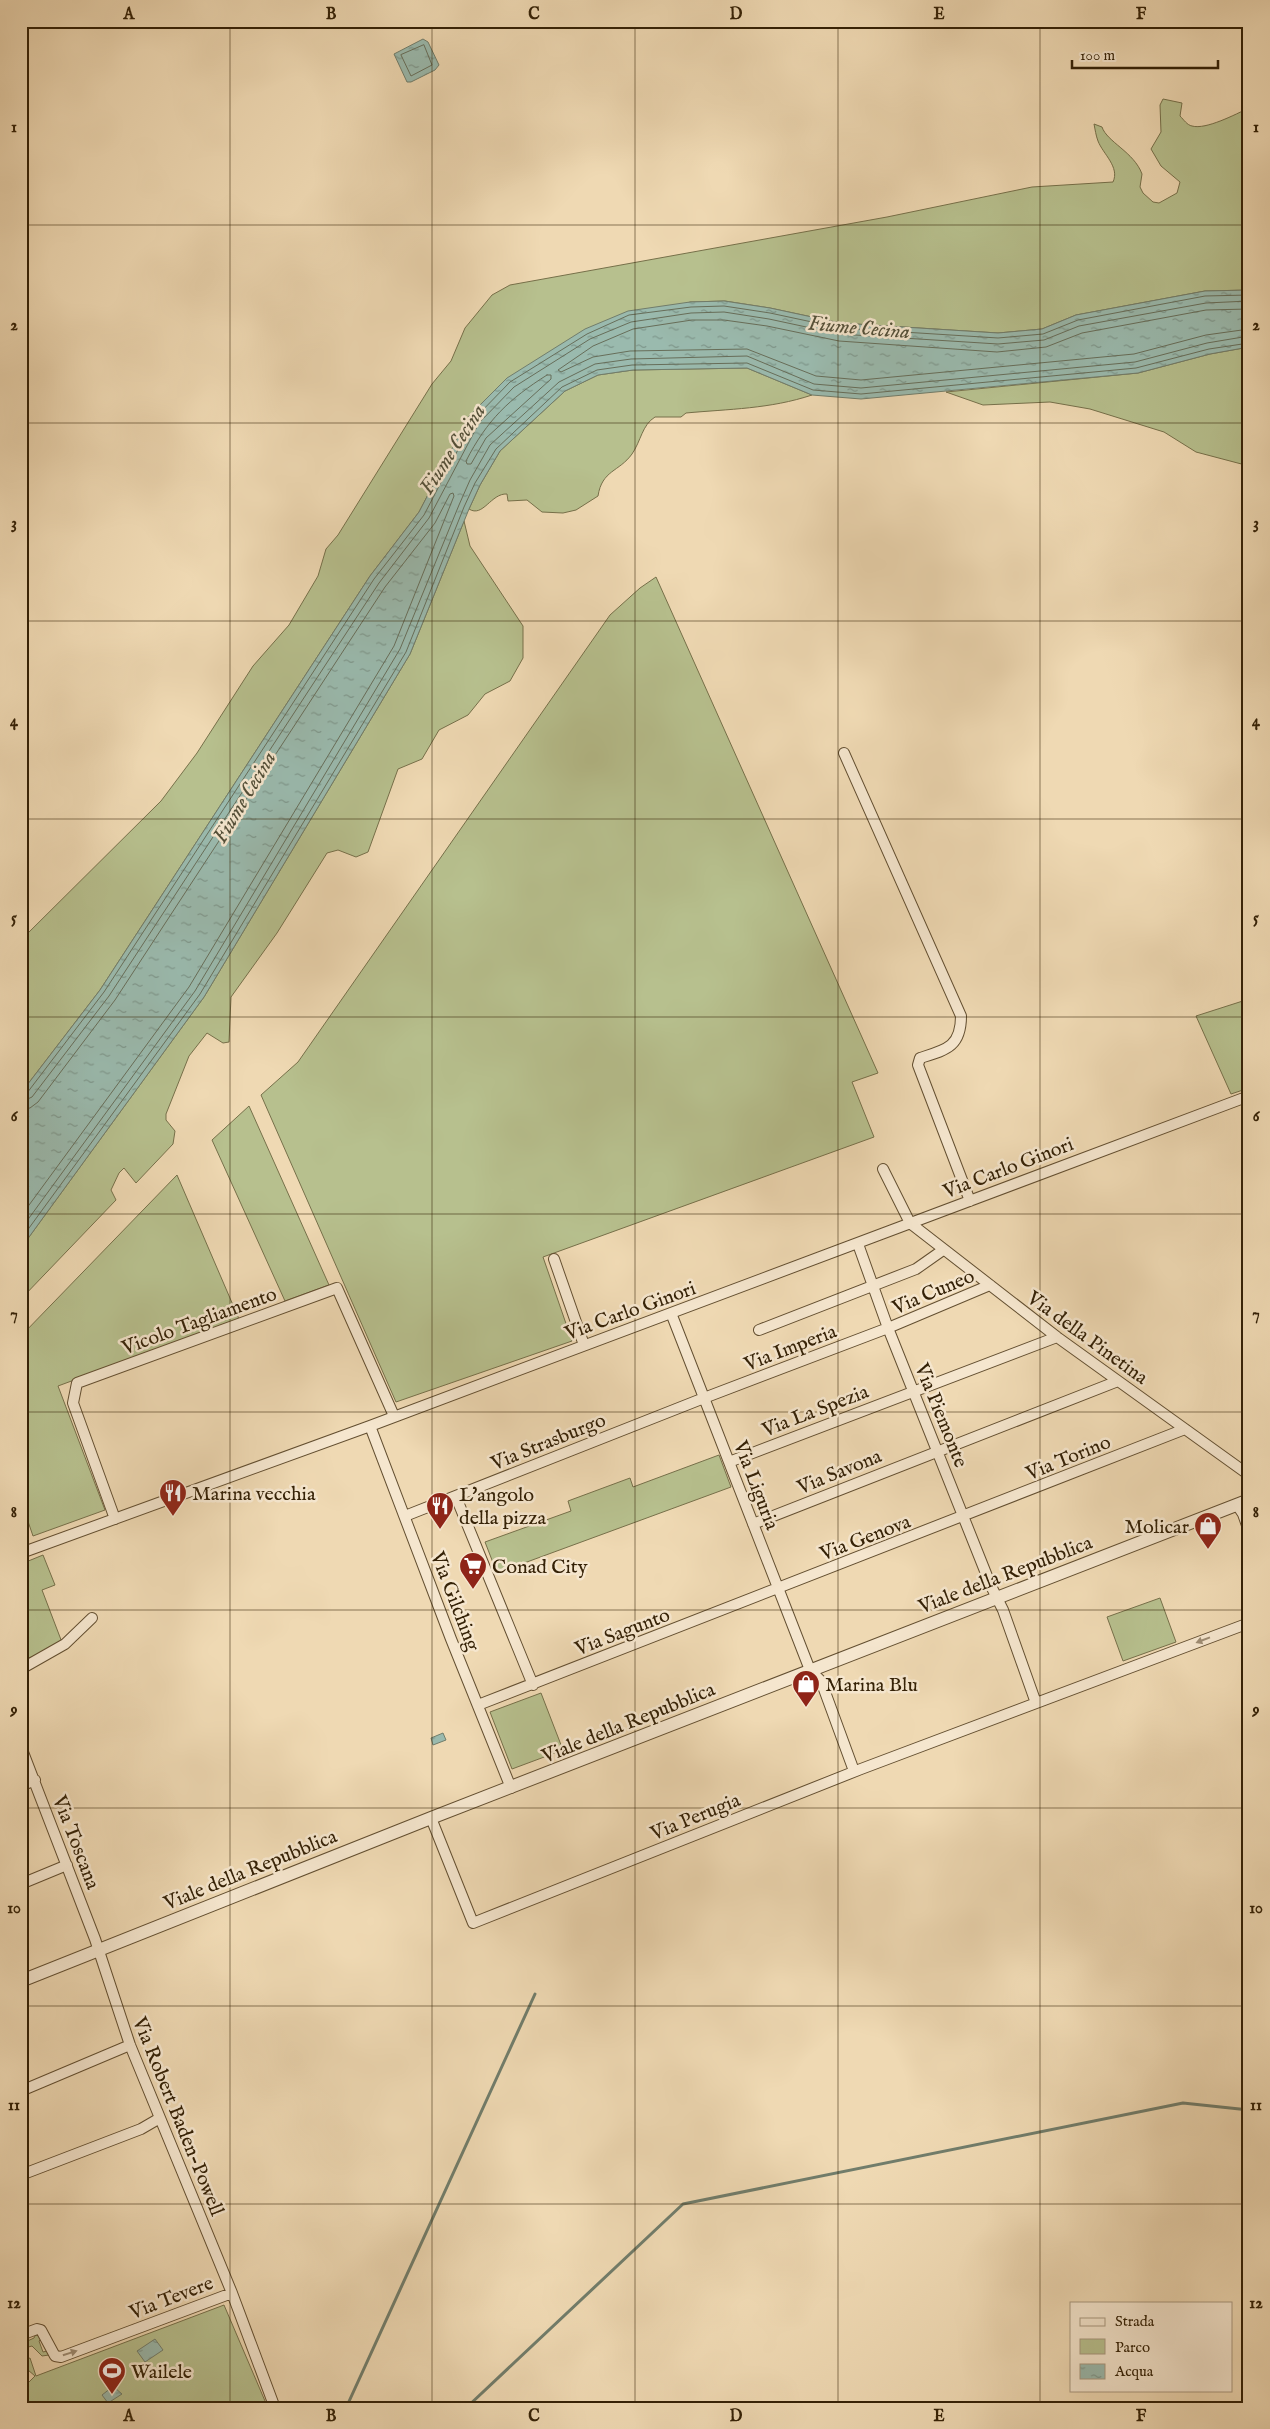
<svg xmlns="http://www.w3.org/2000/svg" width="1270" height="2429" viewBox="0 0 1270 2429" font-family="'IM FELL English',serif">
<defs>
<pattern id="water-ripples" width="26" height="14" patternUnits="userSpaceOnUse" patternTransform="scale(1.25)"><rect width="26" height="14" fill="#9abaae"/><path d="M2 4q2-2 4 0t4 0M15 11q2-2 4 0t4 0" fill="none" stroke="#7e978c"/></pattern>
</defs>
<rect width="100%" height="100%" fill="#efd9b3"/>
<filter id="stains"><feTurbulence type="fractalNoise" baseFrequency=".004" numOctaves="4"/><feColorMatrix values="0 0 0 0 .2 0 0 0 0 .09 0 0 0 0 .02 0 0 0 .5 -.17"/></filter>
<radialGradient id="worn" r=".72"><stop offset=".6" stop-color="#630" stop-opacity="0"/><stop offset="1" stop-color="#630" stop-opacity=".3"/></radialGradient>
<!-- green -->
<path fill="#b7c08e" stroke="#76704a" d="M1163,99l19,4 -2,13c4,4 7,9 12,10 14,4 44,-12 57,-18v182l-44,1 -129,24 -34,14 -44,4 -158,-10 -70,-15 -45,-7 -35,1 -221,114 -50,96 -49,64 -270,414 -79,103v-153l140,-139 36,-48 56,-87 36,-41 29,-49 8,-27 12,-14 94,-151 19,-23 14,-33 27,-33 18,-10 377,-68 145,-30 81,-5c7,-15 -10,-28 -15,-41 -2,-5 -3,-12 -4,-17l8,3c5,15 32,25 40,47l-2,13 3,6 10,9 6,1 18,-10 3,-11 -19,-16 -10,-17 10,-17 -1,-27z
M1249,347v119l-53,-14 -32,-20 -74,-23 -40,-7 -67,3 -37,-13 192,-19 72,-19z
M747,368l65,27c-42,14 -83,14 -126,18l-5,4h-26c-13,8 -14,24 -23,37 -13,18 -30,16 -34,42l-22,14 -13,3 -21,-1 -15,-12 -19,1 -1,-7c-16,-1 -24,24 -38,15l11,-24 20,-34 65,-60 33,-16 35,-5z
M464,521l6,25 53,80v32l-13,23 -25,13 -17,21 -29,15 -17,29 -24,10 -30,83 -12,5 -18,-7 -11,3 -50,80 -46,64 -2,45 -6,1 -16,-10 -18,23 -23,58v6l9,11 -2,13 -37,39 -12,-15 -5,5 -8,17 5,10 -95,99v-51l183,-251 206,-343z
M656,577l222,496 -26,9 22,55 -331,120 29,84 -176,61 -135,-307 37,-33 312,-447 30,-27z
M1249,999v89l-18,6 -35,-78z
M249,1106l80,179 -44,16 -73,-161z
M177,1175l62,144 -181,67 47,124 -72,26 -12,-35v-165z
M719,1455l12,32 -234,86 -12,-31 86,-31 -3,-10 62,-23 3,9z
M43,1555l12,30 -13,5 21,55 -42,16v-97z
M1160,1598l16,44 -53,19 -16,-44z
M541,1693l22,57 -51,19 -22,-57z
M224,2305l44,103h-247v-22l2,2 12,-12 -14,-12v-3l9,-3 6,18z
M36,2334l5,5 -2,2 4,11 4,-1 2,4 -7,1 -10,-10 -11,3v-5l13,-6z"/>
<!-- water -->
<path fill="url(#water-ripples)" stroke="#717d6b" d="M423,39l5,3 11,23 -4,5 -24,12h-4l-13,-28z
M1249,290v57l-39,7 -72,19 -277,26 -49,-4 -65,-27 -114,2 -35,5 -33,16 -65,60 -20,34 -11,24 -59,145 -206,343 -183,251v-155l79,-103 270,-414 49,-64 50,-96 38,-38 78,-49 43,-18 62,-9 34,-1 46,7 70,15 158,10 44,-4 34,-14 129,-24z
M443,1733l3,7 -13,5 -2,-7z
M155,2339l8,11 -18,12 -8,-11z
M111,2388h4l7,6 -14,9 -6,-8z"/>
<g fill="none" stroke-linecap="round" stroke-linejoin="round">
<!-- shore -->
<path stroke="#676e5a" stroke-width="1" d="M424,45l8,20 -21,11 -10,-21z
M1249,309l-43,1 -124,23 -36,14 -49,5 -158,-11 -72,-15 -43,-6h-32l-59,9 -40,17 -35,24 3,2 32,-15 37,-6 117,-2 69,27 45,4 273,-26 72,-19 43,-6
M547,375h4v4l-65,59 -15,26h-4l-1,-3c21,-41 43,-62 81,-86z
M21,1095l6,-2 77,-101 270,-413 50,-64 50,-96 36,-37 77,-48 42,-19 62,-8 33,-1 46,7 70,15 158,10 45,-4 35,-14 127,-24 44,-1
M21,1102l11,-5 77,-101 270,-413 50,-65 50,-95 35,-36 76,-48 41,-17 60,-9 33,-1 45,7 70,15 159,10 46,-4 35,-14 127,-23 43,-2
M21,1109l9,-1 8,-6 77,-102 270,-413 50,-64 15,-29 3,-1 1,3 -60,150 -205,341 -168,229
M21,1229l174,-238 205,-342 59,-144 11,-25 20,-35 69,-63 36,-18 36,-5 116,-3 67,28 47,4 274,-26 72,-19 42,-7
M21,1239l179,-245 206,-342 58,-145 11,-24 21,-34 66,-62 35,-17 35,-5 115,-2 66,27 48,4 275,-26 73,-19 40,-6"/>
<!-- stream -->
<path stroke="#717d6b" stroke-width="3" d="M346,2408l189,-414
M466,2408l217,-204 500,-101 66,7"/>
<defs>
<path id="minor" d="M844,753l117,263c0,31 -15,34 -41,42l-2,7 52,136
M883,1169l27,54 147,114 192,138
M858,1244l30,84 103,258 12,24 33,93
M554,1259l30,86
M671,1313l139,357 11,11 33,90
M759,1330l157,-61 27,-19
M370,1426l81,213 60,149
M729,1462l328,-125
M456,1497l77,188
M1237,1505l6,9 6,17
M405,1516l299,-118 184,-70 102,-43
M115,1519l-42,-116 4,-20 260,-95 57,128
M753,1524l365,-143
M21,1553l349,-127 879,-330
M21,1669l44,-25 27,-26
M478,1705l707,-276
M21,1747l74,192 35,106 102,248 43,115
M21,1786l14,-6
M431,1818l42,105 388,-154 388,-146
M21,1884l46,-19
M21,2091l109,-46
M21,2175l120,-46 19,-11
M21,2335l16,-6 4,1 14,26 6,1 171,-64"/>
<path id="tertiary" d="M21,1981l410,-163 818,-318"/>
</defs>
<!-- minor casing -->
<use href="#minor" stroke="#634f31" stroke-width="12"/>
<!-- tertiary casing -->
<use href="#tertiary" stroke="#634f31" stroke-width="14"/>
<!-- minor -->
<use href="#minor" stroke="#f5e6ce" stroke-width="10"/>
<!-- tertiary -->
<use href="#tertiary" stroke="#f5e6ce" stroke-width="12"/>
</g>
<!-- one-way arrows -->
<defs><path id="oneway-solid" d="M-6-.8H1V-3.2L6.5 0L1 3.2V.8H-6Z" transform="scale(1.25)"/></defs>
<g fill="#9e8d74">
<use href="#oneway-solid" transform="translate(1203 1640) rotate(159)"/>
<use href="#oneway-solid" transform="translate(70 2353) rotate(-18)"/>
</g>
<!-- grid -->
<path fill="none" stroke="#342106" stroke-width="1" stroke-opacity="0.55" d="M230,21v2387M432,21v2387M635,21v2387M838,21v2387M1040,21v2387M21,225h1228M21,423h1228M21,621h1228M21,819h1228M21,1017h1228M21,1214h1228M21,1412h1228M21,1610h1228M21,1808h1228M21,2006h1228M21,2204h1228"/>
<!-- icons -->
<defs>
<symbol id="restaurant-pin" viewBox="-11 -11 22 30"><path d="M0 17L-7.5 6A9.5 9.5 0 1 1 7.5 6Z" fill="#8f2418" stroke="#f5e6ce"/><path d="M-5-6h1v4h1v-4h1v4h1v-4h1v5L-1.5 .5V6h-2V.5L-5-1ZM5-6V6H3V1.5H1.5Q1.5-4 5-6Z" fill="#fff"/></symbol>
<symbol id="shop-pin" viewBox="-11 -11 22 30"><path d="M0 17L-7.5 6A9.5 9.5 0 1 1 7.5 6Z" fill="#8f2418" stroke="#f5e6ce"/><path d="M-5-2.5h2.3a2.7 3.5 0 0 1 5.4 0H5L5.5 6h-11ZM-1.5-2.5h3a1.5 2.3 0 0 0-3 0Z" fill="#fff"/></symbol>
<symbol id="supermarket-pin" viewBox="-11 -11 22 30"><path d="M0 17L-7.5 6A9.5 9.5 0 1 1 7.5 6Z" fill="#8f2418" stroke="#f5e6ce"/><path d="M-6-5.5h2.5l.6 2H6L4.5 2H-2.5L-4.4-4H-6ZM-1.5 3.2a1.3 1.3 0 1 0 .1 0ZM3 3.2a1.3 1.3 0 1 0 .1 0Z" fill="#fff"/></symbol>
<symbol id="stadium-pin" viewBox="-11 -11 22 30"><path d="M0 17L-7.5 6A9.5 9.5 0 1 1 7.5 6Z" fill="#8f2418" stroke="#f5e6ce"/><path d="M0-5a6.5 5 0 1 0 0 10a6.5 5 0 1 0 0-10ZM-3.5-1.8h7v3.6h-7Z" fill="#fff"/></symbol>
</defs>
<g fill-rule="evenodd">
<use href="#restaurant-pin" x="157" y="1477" width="32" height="43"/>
<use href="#restaurant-pin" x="424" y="1490" width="32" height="43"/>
<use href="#shop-pin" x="1192" y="1510" width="32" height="43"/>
<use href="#supermarket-pin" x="457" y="1550" width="32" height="43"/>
<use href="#shop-pin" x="790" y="1668" width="32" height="43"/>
<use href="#stadium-pin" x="96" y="2355" width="32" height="43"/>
</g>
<g text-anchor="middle" stroke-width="5" stroke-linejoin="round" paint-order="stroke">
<!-- street labels -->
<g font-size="20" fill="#342106" stroke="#f5e6ce">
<text transform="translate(1008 1167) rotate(-21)" y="7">Via Carlo Ginori</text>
<text transform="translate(933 1291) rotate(-23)" y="7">Via Cuneo</text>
<text transform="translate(630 1310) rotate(-20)" y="7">Via Carlo Ginori</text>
<text transform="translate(199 1320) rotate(-20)" y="7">Vicolo Tagliamento</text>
<text transform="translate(1088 1337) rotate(36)" y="7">Via della Pinetina</text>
<text transform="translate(790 1347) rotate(-21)" y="7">Via Imperia</text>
<text transform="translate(815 1410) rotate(-21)" y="7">Via La Spezia</text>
<text transform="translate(942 1415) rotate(68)" y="7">Via Piemonte</text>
<text transform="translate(548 1441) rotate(-22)" y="7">Via Strasburgo</text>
<text transform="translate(1068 1457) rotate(-22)" y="7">Via Torino</text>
<text transform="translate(839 1471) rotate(-22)" y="7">Via Savona</text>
<text transform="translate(757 1485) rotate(69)" y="7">Via Liguria</text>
<text transform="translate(865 1537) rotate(-21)" y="7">Via Genova</text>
<text transform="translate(1005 1574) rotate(-21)" y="7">Viale della Repubblica</text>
<text transform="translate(456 1601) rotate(69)" y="7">Via Gilching</text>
<text transform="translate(622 1631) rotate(-21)" y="7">Via Sagunto</text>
<text transform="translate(628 1722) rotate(-22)" y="7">Viale della Repubblica</text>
<text transform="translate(695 1816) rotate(-22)" y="7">Via Perugia</text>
<text transform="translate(77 1842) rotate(69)" y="7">Via Toscana</text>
<text transform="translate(250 1869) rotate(-22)" y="7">Viale della Repubblica</text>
<text transform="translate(179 2116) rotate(68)" y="7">Via Robert Baden-Powell</text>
<text transform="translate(171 2297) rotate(-21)" y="7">Via Tevere</text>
</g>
<!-- poi labels -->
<g font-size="20" fill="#342106" stroke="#f5e6ce" text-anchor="start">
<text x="192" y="1500">Marina vecchia</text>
<text x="459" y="1501">L'angolo<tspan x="459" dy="23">della pizza</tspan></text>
<text x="1189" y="1533" text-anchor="end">Molicar</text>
<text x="492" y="1573">Conad City</text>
<text x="825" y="1691">Marina Blu</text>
<text x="131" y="2378">Wailele</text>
</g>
<!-- water labels -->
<g font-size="21" font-style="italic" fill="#534f38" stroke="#f5e6ce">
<text transform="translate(859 327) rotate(5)" y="7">Fiume Cecina</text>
<text transform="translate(452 449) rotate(-57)" y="7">Fiume Cecina</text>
<text transform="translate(244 797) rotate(-59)" y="7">Fiume Cecina</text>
</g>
</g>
<!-- margin -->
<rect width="1270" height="2429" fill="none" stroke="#efd9b3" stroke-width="55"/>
<!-- legend -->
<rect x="1070" y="2302" width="162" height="90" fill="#f5e6ce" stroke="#a8977e"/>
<rect x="1080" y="2318" width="25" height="8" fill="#f5e6ce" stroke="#a8977e"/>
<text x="1115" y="2326" font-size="15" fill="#342106">Strada</text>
<rect x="1080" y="2339" width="25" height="15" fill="#b7c08e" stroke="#a8977e"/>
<text x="1115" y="2352" font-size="15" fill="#342106">Parco</text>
<rect x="1080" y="2364" width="25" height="15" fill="url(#water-ripples)" stroke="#a8977e"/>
<text x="1115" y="2376" font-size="15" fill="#342106">Acqua</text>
<!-- scale -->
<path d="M1072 60v8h146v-8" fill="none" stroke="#342106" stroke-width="2.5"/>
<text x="1080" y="60" font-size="15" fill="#342106" stroke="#f5e6ce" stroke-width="4" paint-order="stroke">100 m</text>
<rect x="28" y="28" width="1214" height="2374" fill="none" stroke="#342106" stroke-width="2"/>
<g font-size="16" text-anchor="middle" font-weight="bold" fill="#342106">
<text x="129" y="19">A</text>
<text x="331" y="19">B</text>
<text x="534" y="19">C</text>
<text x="736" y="19">D</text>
<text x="939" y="19">E</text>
<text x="1141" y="19">F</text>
<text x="14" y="132">1</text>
<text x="1256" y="132">1</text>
<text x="14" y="330">2</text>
<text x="1256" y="330">2</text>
<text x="14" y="528">3</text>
<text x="1256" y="528">3</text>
<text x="14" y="726">4</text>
<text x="1256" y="726">4</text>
<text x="14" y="923">5</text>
<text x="1256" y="923">5</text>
<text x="14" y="1121">6</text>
<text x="1256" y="1121">6</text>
<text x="14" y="1319">7</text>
<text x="1256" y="1319">7</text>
<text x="14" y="1517">8</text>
<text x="1256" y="1517">8</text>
<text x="14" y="1715">9</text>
<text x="1256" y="1715">9</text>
<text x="14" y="1913">10</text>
<text x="1256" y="1913">10</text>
<text x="14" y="2110">11</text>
<text x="1256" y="2110">11</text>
<text x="14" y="2308">12</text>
<text x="1256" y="2308">12</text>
<text x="129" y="2421">A</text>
<text x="331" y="2421">B</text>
<text x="534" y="2421">C</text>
<text x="736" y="2421">D</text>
<text x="939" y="2421">E</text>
<text x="1141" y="2421">F</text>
</g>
<rect width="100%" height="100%" filter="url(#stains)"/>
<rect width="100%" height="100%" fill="url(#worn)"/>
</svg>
